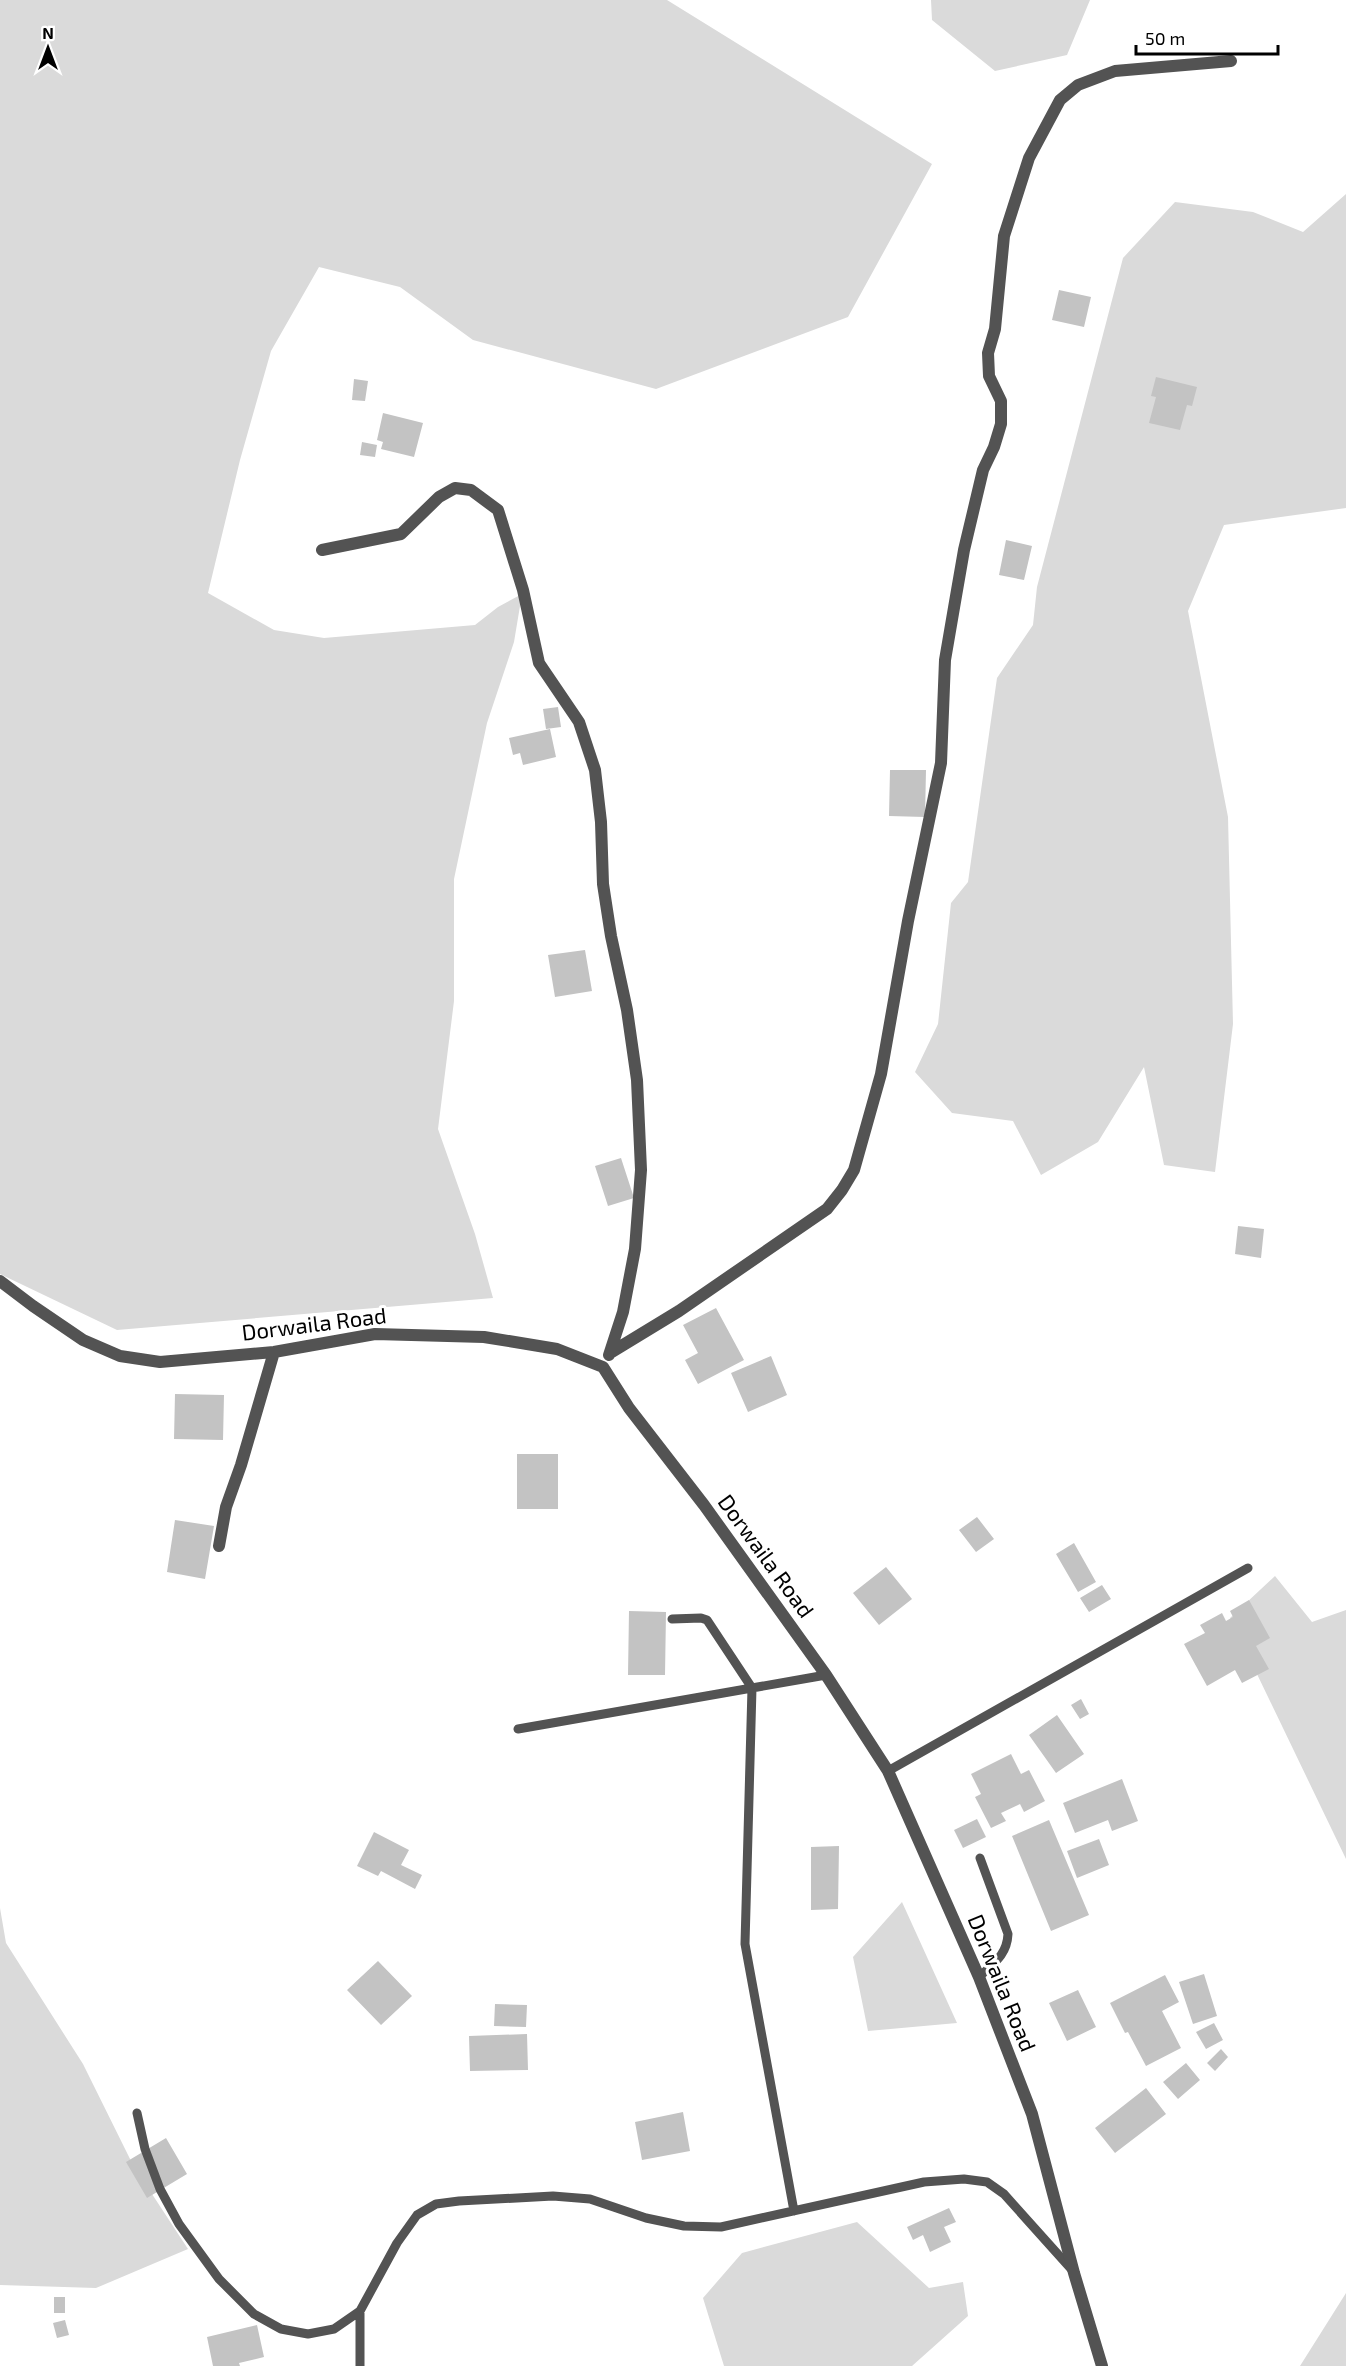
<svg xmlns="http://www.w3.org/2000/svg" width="1346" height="2366" viewBox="0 0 1346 2366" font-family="'Exo 2',sans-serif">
<rect width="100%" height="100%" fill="#fff"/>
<!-- green -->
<path fill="#dadada" d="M0,0h667l265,164 -84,153 -192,72 -183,-49 -73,-53 -81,-20 -48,84 -31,109 -32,133 66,37 50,8 151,-13 23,-18 24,-13 -8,48 -27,81 -33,156v122l-16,128 37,105 18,64 -376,32 -117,-56z
M931,0h159l-23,55 -72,16 -63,-51z
M1346,194v314l-122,17 -36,86 40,206 5,207 -18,148 -51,-7 -20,-98 -46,75 -57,33 -28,-54 -61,-8 -37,-41 23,-48 13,-121 17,-21 29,-204 36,-53 4,-38 86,-329 52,-56 78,10 50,20z
M1275,1576l37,46 34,-12v249l-116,-241z
M902,1902l55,121 -89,8 -15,-74z
M0,1908l6,35 77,121 50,101 55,84 -92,39 -96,-3z
M857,2222l72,66 34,-6 5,34 -56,50h-188l-21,-68 39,-45z
M1346,2293v73h-46z"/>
<!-- building -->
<path fill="#c3c3c3" d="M1059,290l32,7 -7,30 -32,-7z
M1156,377l41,10 -5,19 -5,-1 -7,25 -31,-7 7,-26 -5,-1z
M354,379l14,2 -3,20 -13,-1z
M383,413l40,10 -9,34 -33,-8 2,-7 -6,-2z
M362,442l15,3 -2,12 -15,-2z
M1006,540l26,6 -8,34 -25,-5z
M558,707l3,20 -15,2 -3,-20z
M550,729l6,28 -33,8 -3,-12 -7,2 -4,-17z
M890,770h36l-1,47 -36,-1z
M585,950l7,41 -37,6 -7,-42z
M621,1158l13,40 -26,8 -13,-40z
M1238,1226l26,3 -3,29 -26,-4z
M716,1308l28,52 -46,24 -13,-24 13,-7 -15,-28z
M771,1356l16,39 -39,17 -17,-39z
M175,1394l49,1 -1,45 -49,-1z
M517,1454h41v55h-41z
M977,1517l17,22 -18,13 -17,-22z
M175,1520l39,6 -9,53 -38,-7z
M1074,1543l22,39 -18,10 -22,-38z
M886,1567l26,32 -33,26 -26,-32z
M1102,1585l9,14 -22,13 -9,-14z
M1249,1600l21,38 -14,8 13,23 -27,14 -7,-13 -28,16 -23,-42 21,-11 -5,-8 22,-12 4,8 7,-4 -3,-6z
M629,1611l37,1 -1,63h-37z
M1081,1699l8,15 -9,5 -9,-14z
M1057,1715l27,39 -28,19 -27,-38z
M1011,1754l10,20 8,-4 16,31 -21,11 -4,-8 -19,9 5,8 -15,7 -16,-31 6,-3 -10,-20z
M1122,1779l16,42 -26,10 -4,-11 -33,13 -12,-30z
M977,1819l9,18 -23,11 -9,-18z
M1049,1820l40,95 -38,16 -39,-95z
M374,1832l35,18 -8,15 21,10 -7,14 -34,-18 -3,5 -21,-10z
M1099,1839l10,26 -32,13 -10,-27z
M839,1846l-1,63 -27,1v-63z
M378,1961l34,35 -31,29 -34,-35z
M1204,1974l13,42 -24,8 -14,-42z
M1165,1975l14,27 -17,9 19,37 -35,18 -18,-34 -3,1 -15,-30z
M1078,1990l18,37 -29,14 -18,-38z
M495,2004l32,1 -1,22 -32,-1z
M1214,2023l9,17 -17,9 -10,-17z
M527,2034l1,36 -58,1 -1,-35z
M1221,2049l7,8 -13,14 -8,-8z
M1186,2063l14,17 -22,19 -15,-17z
M1146,2088l20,26 -51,39 -20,-25z
M683,2112l7,39 -48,9 -7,-38z
M166,2138l21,36 -40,24 -21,-36z
M949,2208l7,14 -12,5 7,15 -21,10 -7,-17 -10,5 -6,-13z
M54,2297h11v16h-11z
M65,2320l4,15 -12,3 -4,-15z
M257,2325l7,32 -25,6 1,3h-27l-6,-29z"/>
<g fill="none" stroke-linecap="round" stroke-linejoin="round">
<!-- service -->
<path stroke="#535353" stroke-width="9" d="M672,1619l29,-1 6,2 45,68 -7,256 49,267
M518,1729l308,-54
M888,1771l360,-203
M979,1977c15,-14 28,-22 29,-43l-28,-76
M137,2113l8,36 15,40 19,35 40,55 35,35 27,15 27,5 26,-5 26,-18 37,-68 20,-28 19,-11 23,-3 94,-5 37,3 56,19 38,8 37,1 203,-45 40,-3 23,3 17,12 69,77
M360,2366v-55"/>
<!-- minor -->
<path stroke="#535353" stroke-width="12" d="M322,550l79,-16 38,-37 16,-9 16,2 27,20 25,80 16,73 40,59 16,48 6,52 2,62 8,52 16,74 10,70 4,90 -6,79 -12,63 -14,43
M0,1281l33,25 50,34 37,16 40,6 114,-10 101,-18 109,3 73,12 46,18 26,41 75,97 122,170 62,96 91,206 53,137 42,159 28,93
M610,1353l69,-42 148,-102 15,-19 12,-20 27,-96 27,-153 33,-158 4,-103 11,-64 8,-46 19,-80 11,-23 7,-23v-23l-12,-25 -1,-23 7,-24 9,-93 25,-78 31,-58 18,-15 37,-14 116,-10
M219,1546l7,-39 15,-42 33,-113"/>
</g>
<g text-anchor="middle" stroke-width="6" stroke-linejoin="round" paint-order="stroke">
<!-- street labels -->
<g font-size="22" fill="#000" stroke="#fff">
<text transform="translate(314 1324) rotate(-7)" y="8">Dorwaila Road</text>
<text transform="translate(766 1556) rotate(54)" y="8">Dorwaila Road</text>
<text transform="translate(1002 1983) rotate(68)" y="8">Dorwaila Road</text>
</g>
</g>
<!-- north arrow -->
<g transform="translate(48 48)" stroke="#ffffff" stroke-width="4.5" paint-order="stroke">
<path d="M0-4.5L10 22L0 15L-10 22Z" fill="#000000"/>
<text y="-9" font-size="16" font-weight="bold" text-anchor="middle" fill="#000000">N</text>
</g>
<!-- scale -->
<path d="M1136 45v9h142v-9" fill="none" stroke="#000000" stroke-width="3"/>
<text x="1145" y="45" font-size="18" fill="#000000" stroke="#ffffff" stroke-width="4.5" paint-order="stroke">50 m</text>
</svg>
